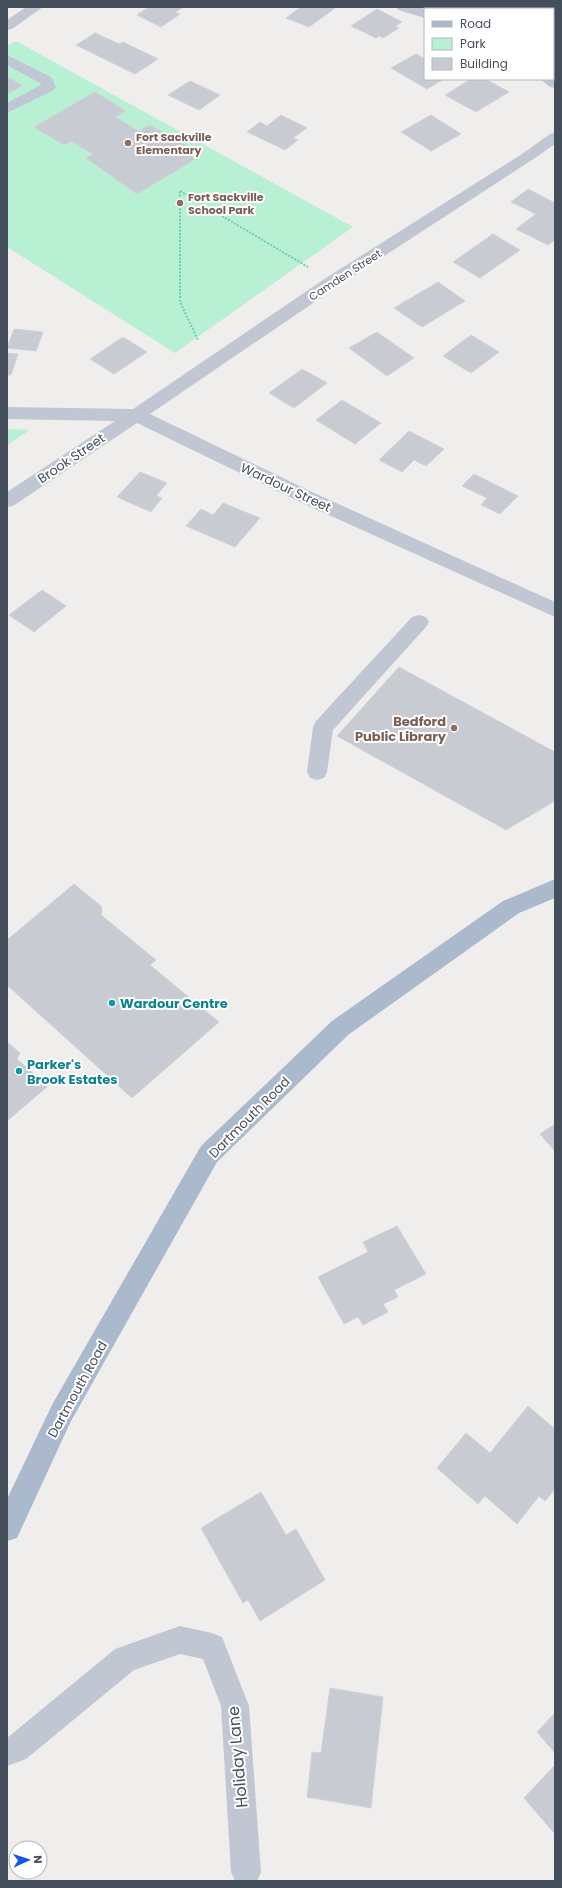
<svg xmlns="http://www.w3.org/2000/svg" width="562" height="1888" viewBox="0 0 562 1888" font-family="Poppins,sans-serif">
<rect width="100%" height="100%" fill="#f0eded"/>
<!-- green -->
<path fill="#b8f0d4" d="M16,41l337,186 -178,126 -168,-106v-201z
M7,429l23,1 -23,15z"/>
<!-- building -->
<path fill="#c9cbd3" stroke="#d1d2d9" d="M149,7h31l2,1 -7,4 5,2 -19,13 -24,-12z
M301,7h30l4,1 -26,19 -23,-9z
M377,9l25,13 -7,4 4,2 -16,10 -4,-2 -3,2 -25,-12z
M95,33l24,11 4,-2 35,17 -23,15 -59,-29z
M416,54l9,5v20h19l-17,10 -36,-21z
M10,78l12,8 -15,8v-14z
M471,79h14l24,13 -33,20 -31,-17z
M190,81l30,14 -21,15 -31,-15z
M95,92l31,19 -11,6 24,14 11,-6 52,30 -65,39 -51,-36 7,-4 -22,-13 -7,4 -30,-18z
M281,115l26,13 -14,10 5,2 -13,10 -38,-18 13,-10 7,4z
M431,115l30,19 -30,17 -30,-19z
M528,189l27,14v37l-7,5 -32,-16 20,-15 -25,-12z
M493,234l27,16 -40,28 -27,-16z
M438,282l27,19 -43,26 -28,-19z
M14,329l29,3 -7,19 -29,-3z
M377,332l37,26 -27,18 -38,-28z
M471,335l28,17 -28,21 -28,-17z
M123,337l24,15 -33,22 -24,-15z
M7,353l11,1 -7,21h-4z
M302,369l25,14 -33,25 -25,-15z
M342,400l39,23 -26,21 -39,-24z
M409,431l35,18 -18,17 -12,-6 -12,12 -23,-12z
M140,472l27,11 -11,13 6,2 -11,14 -34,-15z
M474,474l44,22 -18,18 -19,-9 6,-7 -25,-12z
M223,503l37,15 -25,29 -49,-21 15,-17 12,6z
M42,590l24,16 -32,26 -25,-17z
M399,667l156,85v49l-49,29 -169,-94z
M74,884l27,22 1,5 -1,4 55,45 -6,5 69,57 -87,76 -125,-113v-45z
M7,1042l13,11 -3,6 31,27 -41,35z
M555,1124v27l-15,-17z
M397,1226l29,48 -32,16 4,7 -15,7 5,8 -25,13 -5,-8 -14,7 -26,-47 50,-25 -5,-10z
M528,1406l27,23v60l-10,12 -6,-5 -22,28 -32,-28 -7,8 -41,-36 29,-35 24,20z
M261,1492l25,43 10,-6 29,51 -65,41 -12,-21 -5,3 -42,-75z
M330,1688l53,9 -12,111 -64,-11 5,-45 9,1z
M555,1713v40l-18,-21z
M555,1765v69l-31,-36z"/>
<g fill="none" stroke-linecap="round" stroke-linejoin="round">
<!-- path -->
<path stroke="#6fcfab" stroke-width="2" stroke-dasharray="2 1.5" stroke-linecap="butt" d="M180,191v111l18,38
M180,191l128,76"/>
<!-- minor -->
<path fill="#c0c7d3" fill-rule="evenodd" d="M26,7h17l-31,22 -5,1v-10z
M396,7h21l8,2v9l-27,-8z
M553,39h2v10h-2z
M7,55l44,22 5,10 -2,3 -47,23v-10l34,-18 -1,-2 -33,-18z
M553,76l2,2v10l-5,-1 -10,-8h13z
M555,132v12l-23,16 -194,126 -188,128 162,78 243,110v15l-255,-115 -163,-79 -124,83 -6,1v-15l108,-71 -108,-2v-12l126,2 193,-131 196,-124 28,-20z
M419,615l7,2 3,5 -3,5 -93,103 -6,42 -3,6 -7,2 -7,-2 -3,-6 6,-45 3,-6 96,-104z
M180,1626l32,7 10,4 27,69 12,166 -4,9h-22l-4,-9 -10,-166 -18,-47 -23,-5 -46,16 -108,89 -19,7v-28l108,-89z"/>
<!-- major -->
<path fill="#abb9cd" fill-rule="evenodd" d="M555,879v19l-36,15 -171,122 -131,127 -146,259 -54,117 -10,3v-42l46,-96 148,-257 131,-125 171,-120z"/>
</g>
<!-- markers -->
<g fill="#8d6e63" stroke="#fff" stroke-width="1.5">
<circle cx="128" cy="143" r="4"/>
<circle cx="180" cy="203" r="4"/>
<circle cx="454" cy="728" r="4"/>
</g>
<g fill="#0f9aa8" stroke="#fff" stroke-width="1.5">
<circle cx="112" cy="1003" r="4"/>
<circle cx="19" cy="1071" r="4"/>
</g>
<g text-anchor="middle" stroke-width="4" stroke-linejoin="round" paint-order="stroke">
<!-- far-education labels -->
<g font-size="11" font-weight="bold" fill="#785e54" stroke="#fff" text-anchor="start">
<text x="136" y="141">Fort Sackville<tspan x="136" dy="13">Elementary</tspan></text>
<text x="188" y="201">Fort Sackville<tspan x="188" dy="13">School Park</tspan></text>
</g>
<!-- far-street labels -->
<g font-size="11" fill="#454e5b" stroke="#fff">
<text transform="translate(345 275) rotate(-33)" y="4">Camden Street</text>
</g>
<!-- street labels -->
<g font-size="13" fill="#454e5b" stroke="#fff">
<text transform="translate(71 458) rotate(-34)" y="5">Brook Street</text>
<text transform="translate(286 487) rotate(25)" y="5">Wardour Street</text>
<text transform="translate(249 1117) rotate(-45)" y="5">Dartmouth Road</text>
<text transform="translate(77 1389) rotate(-61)" y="5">Dartmouth Road</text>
</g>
<!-- education labels -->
<g font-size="13" font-weight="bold" fill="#785e54" stroke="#fff" text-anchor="end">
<text x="446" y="726">Bedford<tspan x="446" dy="15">Public Library</tspan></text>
</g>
<!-- culture labels -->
<g font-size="13" font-weight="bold" fill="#0d838f" stroke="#fff" text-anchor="start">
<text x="120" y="1008">Wardour Centre</text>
<text x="27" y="1069">Parker's<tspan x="27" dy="15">Brook Estates</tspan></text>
</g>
<!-- near-street labels -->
<g font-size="16" fill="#454e5b" stroke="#fff">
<text transform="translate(237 1757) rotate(-95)" y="6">Holiday Lane</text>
</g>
</g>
<!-- border -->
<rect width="562" height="1888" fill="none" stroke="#454e5b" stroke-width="16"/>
<!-- legend -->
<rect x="424" y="8" width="130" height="72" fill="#ffffff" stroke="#b5b8bd"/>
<rect x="432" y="21" width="20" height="6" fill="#abb9cd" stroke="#b5b8bd"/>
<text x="460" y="28" font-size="12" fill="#454e5b">Road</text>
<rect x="432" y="38" width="20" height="12" fill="#b8f0d4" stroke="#b5b8bd"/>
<text x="460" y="48" font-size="12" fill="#454e5b">Park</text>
<rect x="432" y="58" width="20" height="12" fill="#c9cbd3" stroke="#b5b8bd"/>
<text x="460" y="68" font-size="12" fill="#454e5b">Building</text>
<!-- north arrow -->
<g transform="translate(28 1860) rotate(87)"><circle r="19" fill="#ffffff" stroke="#b5b8bd"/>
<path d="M0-3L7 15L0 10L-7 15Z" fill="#1257e5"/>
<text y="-6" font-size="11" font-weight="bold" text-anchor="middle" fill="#454e5b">N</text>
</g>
</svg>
